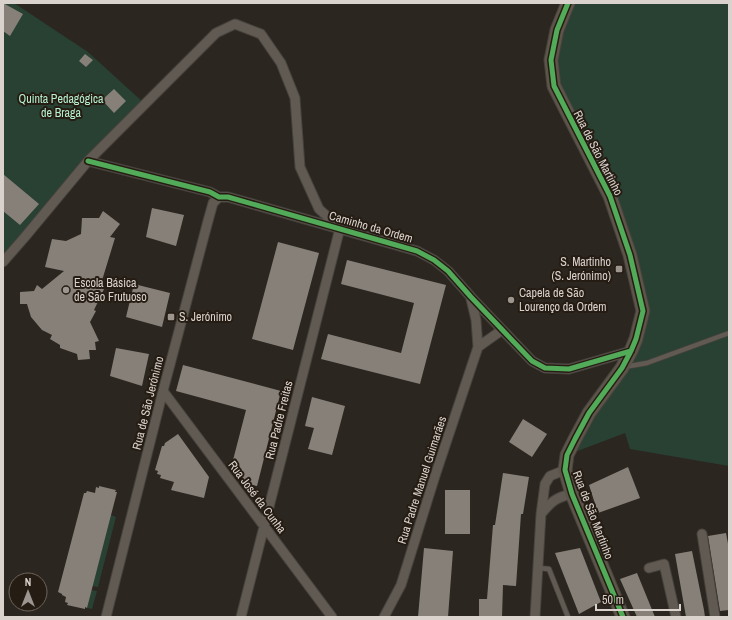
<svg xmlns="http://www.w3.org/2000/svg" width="732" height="620" viewBox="0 0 732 620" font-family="'Archivo Narrow',sans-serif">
<rect width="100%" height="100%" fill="#2b2620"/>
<!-- green -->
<path fill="#284133" d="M3,3h11l74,49 57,52 -142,158z
M568,3h161v463l-99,-17 -5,-16 -58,22 55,-87 21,-57 -13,-56 -76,-169 3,-56z
M111,515l5,2 -18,70 -6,-1z
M91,590l6,1 -5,18 -5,-1z"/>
<!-- building -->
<path fill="#878079" d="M3,3l20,11 -13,22 -7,-5z
M85,54l8,6 -7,7 -7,-6z
M114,89l12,12 -12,12 -12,-13z
M3,174l36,30 -19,21 -17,-14z
M152,208l32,7 -8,31 -30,-9z
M103,211l17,13 -10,13 5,1 -15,49 4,2 -10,21 2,1 -6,11 9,19 -4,1 1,8h-7l1,9 -12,1 -1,-6 -17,-6v-3l-10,-6 2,-4 -10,-5 -11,-13 -4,-13h-7v-12l14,-1 3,-6 5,4 22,-18 -19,-4 7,-28 14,2 15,-7 1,-16h17z
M278,242l41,11 -26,97 -41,-11z
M347,260l99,25 -26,99 -99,-25 7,-25 73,19 13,-50 -73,-19z
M134,284l36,9 -8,34 -36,-10z
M116,348l33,6 -7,32 -32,-10z
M183,365l98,26 -24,95 -10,-2 -15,-20 14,-54 -70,-19z
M312,397l33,9 -13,49 -24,-6 6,-21 -9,-2z
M523,419l24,15 -15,23 -23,-15z
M178,434l31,43 -5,21 -33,-8 3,-8 -14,-4 1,-3 -4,-1 1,-3 -3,-1 7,-24h2l1,-3z
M628,467l12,31 -42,15 -9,-28z
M503,473l26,4 -6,37h-2l-5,72 -13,-1 -1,32h-23v-18h8l6,-74h2z
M99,486l17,4 -1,2h2l-30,116 -2,-1v2l-18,-4 1,-2 -3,-1 1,-5 -4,-2v-1l-4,-2 26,-99h2l1,-2 8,2 1,-6 3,1z
M445,490h25v44h-25z
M726,533l3,16v61l-9,1 -12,-75z
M424,548l29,3 -5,66h-30z
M580,548l21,54 -22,12 -24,-61z
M692,551l12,59 1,7h-19l-11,-63z
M637,573l18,44h-18l-17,-38z"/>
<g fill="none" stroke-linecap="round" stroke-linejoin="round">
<defs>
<path id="lane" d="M624,367l23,-4 82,-30
M538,568l11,1 19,48"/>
<path id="street" d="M88,161l122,31 9,5h9l189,54 17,9 14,11 23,26 61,64 13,7 24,1 62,-18
M3,262l21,-24 64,-77 128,-128 19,-9 26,10 20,29 14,35 5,69 19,42 20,18
M471,299l5,21 2,27
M163,391l169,226
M541,514c10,-12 15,-17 31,-20
M702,534l13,83
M649,568l15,-4 12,53
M106,617l57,-226 45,-170 5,-18 6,-6
M241,617l99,-389
M384,617l17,-32 34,-109 43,-129 24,-17
M535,617l6,-103 4,-30 5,-8 15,-6"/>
<path id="secondary" d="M568,3l-11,27 -6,30 3,26 56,110 20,59 13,56 -7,28 -5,12 -9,17 -33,45 -14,26 -8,16 -2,15 7,24 51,123"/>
</defs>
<!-- lane casing -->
<use href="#lane" stroke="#46423d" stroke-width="6"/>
<!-- street casing -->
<use href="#street" stroke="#46423d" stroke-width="11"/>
<!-- secondary casing -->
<use href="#secondary" stroke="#46423d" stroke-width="15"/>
<!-- lane -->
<use href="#lane" stroke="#615a52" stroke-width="4.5"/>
<!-- street -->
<use href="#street" stroke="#615a52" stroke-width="9"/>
<!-- secondary -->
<use href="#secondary" stroke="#5d554a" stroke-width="13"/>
<defs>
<path id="cycleway" d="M568,3l-11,27 -6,30 3,26 56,110 20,59 13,56 -7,28 -5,12 -9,17 -33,45 -14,26 -8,16 -2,15 7,24 51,123
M88,161l122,31 9,5h9l189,54 17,9 14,11 23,26 61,64 13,7 24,1 62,-18"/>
</defs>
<!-- cycleway casing -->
<use href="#cycleway" stroke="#251c13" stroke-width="8"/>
<!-- cycleway -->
<use href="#cycleway" stroke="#51ab58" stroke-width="5"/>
</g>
<!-- markers -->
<g fill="#9d9690" stroke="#251c13" stroke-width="1.5">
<rect x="615" y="265" width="8" height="8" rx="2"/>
<circle cx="66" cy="290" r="4"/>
<circle cx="511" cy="300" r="4"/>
<rect x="167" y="313" width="8" height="8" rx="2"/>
</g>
<g text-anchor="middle" stroke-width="4" stroke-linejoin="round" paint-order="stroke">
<!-- park labels -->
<g font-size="12" fill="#b6f1cf" stroke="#251c13">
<text x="61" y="103">Quinta Pedagógica<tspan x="61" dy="14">de Braga</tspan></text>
</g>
<!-- street labels -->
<g font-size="12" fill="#dad3cd" stroke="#251c13">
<text transform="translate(598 153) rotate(63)" y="4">Rua de São Martinho</text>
<text transform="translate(371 227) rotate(16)" y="4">Caminho da Ordem</text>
<text transform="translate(148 403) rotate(-76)" y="4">Rua de São Jerónimo</text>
<text transform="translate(279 420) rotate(-76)" y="4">Rua Padre Freitas</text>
<text transform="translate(422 480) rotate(-72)" y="4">Rua Padre Manuel Guimarães</text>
<text transform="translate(257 497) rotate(53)" y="4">Rua José da Cunha</text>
<text transform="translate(593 515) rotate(69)" y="4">Rua de São Martinho</text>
</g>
<!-- poi labels -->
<g font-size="12" fill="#dad3cd" stroke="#251c13" text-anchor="start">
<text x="611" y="266" text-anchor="end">S. Martinho<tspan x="611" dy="14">(S. Jerónimo)</tspan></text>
<text x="74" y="287">Escola Básica<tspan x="74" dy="14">de São Frutuoso</tspan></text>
<text x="519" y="297">Capela de São<tspan x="519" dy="14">Lourenço da Ordem</tspan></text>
<text x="179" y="321">S. Jerónimo</text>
</g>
</g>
<!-- border -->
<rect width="732" height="620" fill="none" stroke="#dad3cd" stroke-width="8"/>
<!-- north arrow -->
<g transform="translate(28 592)"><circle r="19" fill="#251c13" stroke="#6d655d"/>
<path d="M0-3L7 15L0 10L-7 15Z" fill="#9d9690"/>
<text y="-6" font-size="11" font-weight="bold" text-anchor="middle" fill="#dad3cd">N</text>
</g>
<!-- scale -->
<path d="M596 604v6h84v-6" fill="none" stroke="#dad3cd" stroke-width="2"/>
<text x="602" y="604" font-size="12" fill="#dad3cd" stroke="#251c13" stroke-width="3" paint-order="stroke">50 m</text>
</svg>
